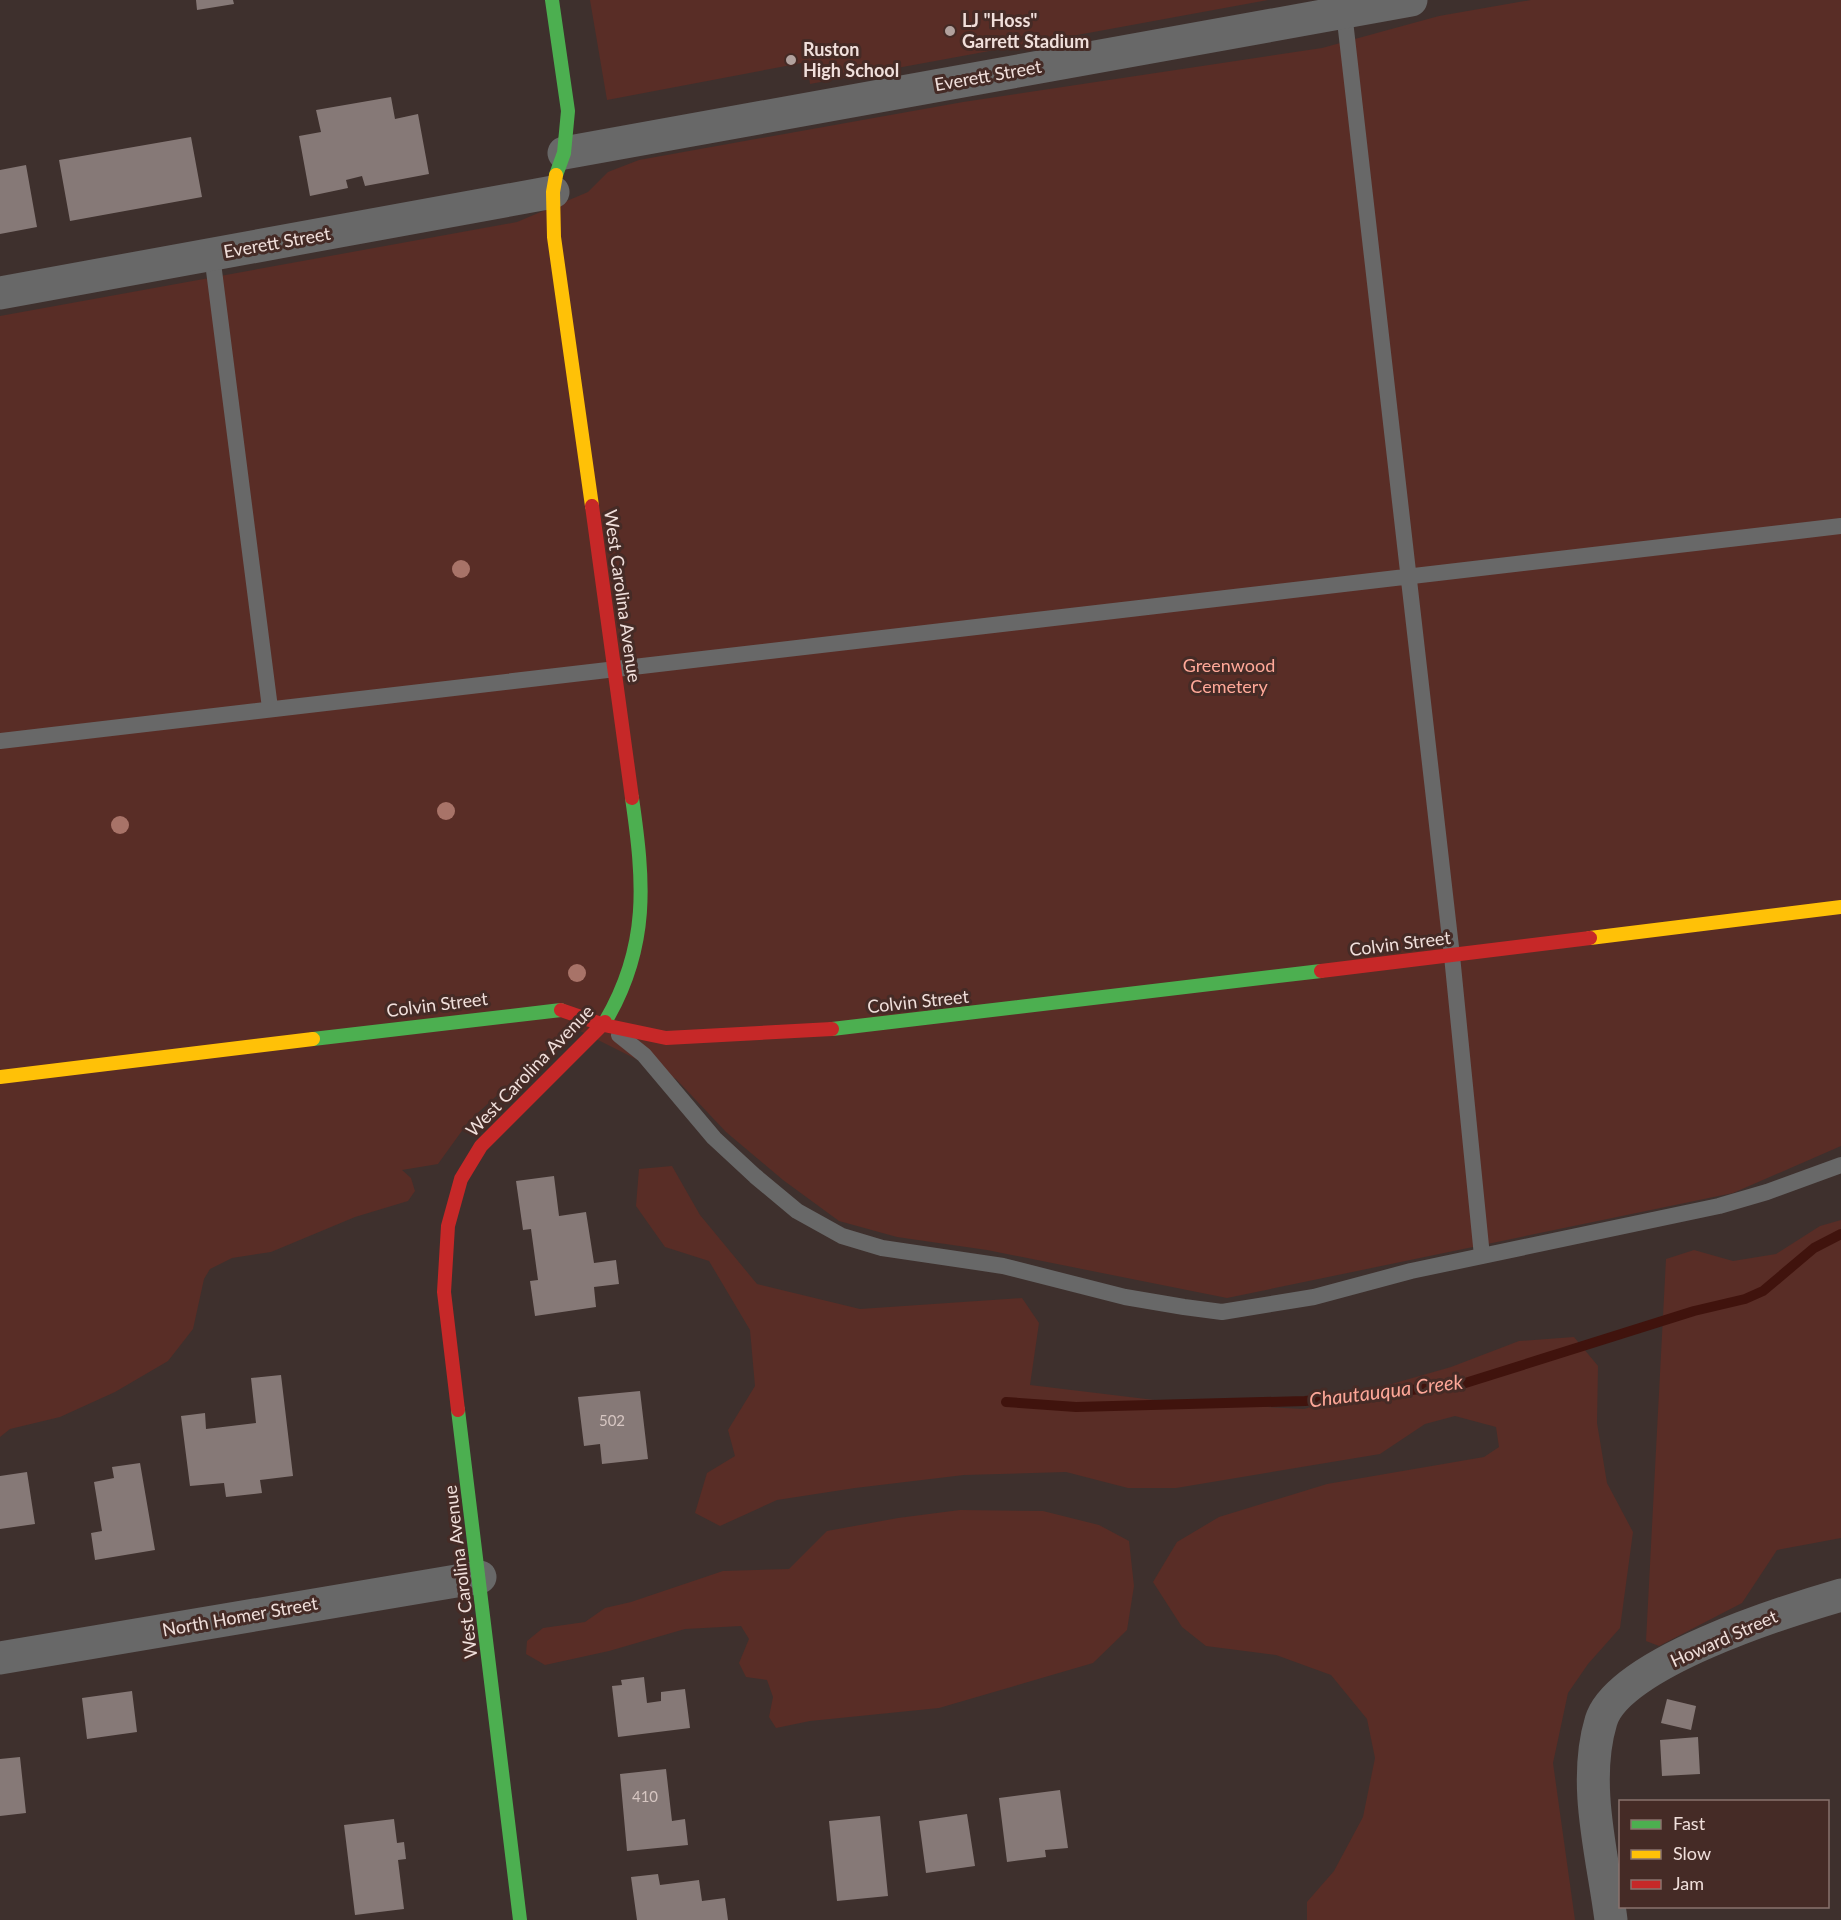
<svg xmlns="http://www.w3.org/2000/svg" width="1841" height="1920" viewBox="0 0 1841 1920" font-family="Lato,sans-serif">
<rect width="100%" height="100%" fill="#3e302d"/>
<!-- green -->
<path fill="#592d26" d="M590,0h678l-458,84 -3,-22 -200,38z
M1531,0h310v1146l-108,47 -506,105 -240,-48 -90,-13 -58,-16 -56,-41 -57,-48 -50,-53 -104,-52 -103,94 -31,43 -36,6 9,8 4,13 -7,10 -53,16 -84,35 -39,6 -22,11 -6,10 -11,50 -25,32 -53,31 -55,25 -50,12 -10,8v-1121l517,-94 71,-30 20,-20 31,-12 324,-58 359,-54 117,-32z
M672,1166l28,49 57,69 103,25 162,-11 17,25 -9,62 141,17 133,7 147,-42 68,-26 55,-4 24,29 -1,57 10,60 26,49 -13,96 -32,36 -20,29 -15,70 22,157h-268v-18l27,-31 29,-54 12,-59 -8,-39 -36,-44 -55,-20 -70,-9 -24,-19 -29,-45 24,-40 42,-25 108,-33 157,-27 15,-10 -3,-20 -41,-11 -30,8 -45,30 -204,34h-48l-62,-16 -102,3 -109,13 -78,12 -57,26 -25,-13 12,-40 28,-17 -7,-26 27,-44 -5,-56 -41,-69 -44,-14 -29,-41 3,-37z
M1841,1220v318l-64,12 -35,53 -83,43 -13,-5 20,-382 28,-9 39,11 43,-7 44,-28z
M960,1510l83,1 56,14 30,16 5,45 -7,44 -34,33 -154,45 -129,13 -34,7 -7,-11 4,-20 -6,-17 -21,-3 -7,-14 10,-24 -8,-13 -56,3 -76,22 -64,14 -19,-11 1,-13 16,-13 42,-6 20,-14 26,-6 92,-31 66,-2 38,-38 71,-13z"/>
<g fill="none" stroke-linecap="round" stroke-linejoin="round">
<!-- stream -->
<path stroke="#40130d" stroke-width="10" d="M1006,1402l70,5 229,-6 154,-16 235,-74 51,-12 18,-8 51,-43 27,-14"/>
</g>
<!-- building -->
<path fill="#867977" d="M196,0h37l1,4 -37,6z
M391,97l4,22 23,-5 11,60 -64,12 -3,-10 -16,4 2,8 -38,8 -11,-60 22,-4 -5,-22z
M191,137l11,60 -132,24 -11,-61z
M26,165l11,62 -37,7v-64z
M554,1176l5,40 27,-4 8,51 22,-3 3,24 -25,3 2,20 -61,9 -5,-35 8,-1 -7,-51 -8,1 -7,-49z
M281,1375l12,101 -33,4 2,13 -36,4 -2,-14 -34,3 -9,-70 24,-3 1,16 50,-6 -5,-45z
M640,1391l8,68 -46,5 -2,-20 -16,2 -6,-49z
M140,1463l15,87 -60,10 -4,-27 11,-2 -8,-49 20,-4 -2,-11z
M27,1472l8,52 -35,5v-53z
M644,1677l3,26 14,-2v-9l24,-3 5,39 -72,9 -6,-51 10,-1 -1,-5z
M132,1691l5,41 -50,7 -5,-41z
M1667,1699l29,7 -5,24 -30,-7z
M1698,1737l2,37 -38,2 -2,-36z
M20,1757l6,56 -26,3v-57z
M666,1769l6,52 13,-2 3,26 -61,6 -7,-77z
M1060,1790l8,58 -23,2 1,7 -39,5 -8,-64z
M967,1814l8,52 -49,7 -7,-52z
M880,1816l8,80 -51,5 -8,-80z
M394,1819l3,24 7,-1 2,17 -8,1 6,49 -49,6 -11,-90z
M658,1874l2,11 39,-5 3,21 23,-3 3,22h-91l-6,-43z"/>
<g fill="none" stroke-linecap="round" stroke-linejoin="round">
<!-- lane -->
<path stroke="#686868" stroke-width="16" d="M1344,12l108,944 30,300
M212,255l58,453
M0,741l1841,-215
M619,1035l25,20 70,83 41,38 42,35 45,25 40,12 121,18 122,31 59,10 38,5 92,-15 97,-26 308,-65 48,-14 74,-27"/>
<!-- street -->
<path stroke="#686868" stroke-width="33" d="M564,153l847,-153
M0,293l553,-101
M0,1658l480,-81
M1611,1920c-8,-63 -29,-136 -10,-199 17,-58 185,-110 240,-126"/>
<!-- fast -->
<path stroke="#4caf50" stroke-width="14" d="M552,0l16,111 -4,42 -8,22
M605,1022c45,-76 39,-141 27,-224
M832,1029l489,-58
M313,1039l248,-29
M458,1410l62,510"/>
<!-- slow -->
<path stroke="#ffc107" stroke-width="14" d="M556,175l-3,17 1,45 38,269
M1590,938l251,-31
M0,1077l313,-38"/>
<!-- jam -->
<path stroke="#c62828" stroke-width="14" d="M592,506l40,292
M1321,971l269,-33
M561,1010l43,15 62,13 166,-9
M458,1410l-14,-118 4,-66 13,-47 20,-33 124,-124"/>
</g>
<!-- trees -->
<g fill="#a87368">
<circle cx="461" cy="569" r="9"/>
<circle cx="446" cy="811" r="9"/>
<circle cx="120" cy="825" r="9"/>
<circle cx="577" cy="973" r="9"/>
</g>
<!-- markers -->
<g fill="#b2a29e" stroke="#452b26" stroke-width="2">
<circle cx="950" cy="31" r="6"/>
<circle cx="791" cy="60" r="6"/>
</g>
<g text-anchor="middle" stroke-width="6" stroke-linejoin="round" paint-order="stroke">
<!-- number labels -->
<g font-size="15" fill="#d6c6c2">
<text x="612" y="1426">502</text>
<text x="645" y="1802">410</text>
</g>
<!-- poi labels -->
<g font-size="18" font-weight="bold" fill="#f0dfdb" stroke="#452b26" text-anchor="start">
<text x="962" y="27">LJ "Hoss"<tspan x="962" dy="21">Garrett Stadium</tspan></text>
<text x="803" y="56">Ruston<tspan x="803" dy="21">High School</tspan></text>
</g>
<!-- street labels -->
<g font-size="18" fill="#f0dfdb" stroke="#452b26">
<text transform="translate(988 76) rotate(-10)" y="6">Everett Street</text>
<text transform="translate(277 243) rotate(-10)" y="6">Everett Street</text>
<text transform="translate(622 596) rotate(82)" y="6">West Carolina Avenue</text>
<text transform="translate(1400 944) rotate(-7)" y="6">Colvin Street</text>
<text transform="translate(918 1002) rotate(-6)" y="6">Colvin Street</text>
<text transform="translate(437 1005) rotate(-7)" y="6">Colvin Street</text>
<text transform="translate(530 1071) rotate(-46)" y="6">West Carolina Avenue</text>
<text transform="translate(461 1572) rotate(-97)" y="6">West Carolina Avenue</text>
<text transform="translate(240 1617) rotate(-10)" y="6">North Homer Street</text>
<text transform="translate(1724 1639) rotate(-24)" y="6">Howard Street</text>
</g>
<!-- park labels -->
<g font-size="18" fill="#ffa999" stroke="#452b26">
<text x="1229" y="672">Greenwood<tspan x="1229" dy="21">Cemetery</tspan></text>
</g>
<!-- water labels -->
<g font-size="20" font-style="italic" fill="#fda798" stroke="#452b26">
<text transform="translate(1386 1391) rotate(-7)" y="7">Chautauqua Creek</text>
</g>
</g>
<!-- legend -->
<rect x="1619" y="1800" width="210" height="108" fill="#452b26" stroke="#89736e" stroke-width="1.5"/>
<rect x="1631" y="1820" width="30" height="9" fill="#4caf50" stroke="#89736e" stroke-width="1.5"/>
<text x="1673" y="1830" font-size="18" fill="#f0dfdb">Fast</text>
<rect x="1631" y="1850" width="30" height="9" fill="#ffc107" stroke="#89736e" stroke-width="1.5"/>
<text x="1673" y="1860" font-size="18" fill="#f0dfdb">Slow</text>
<rect x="1631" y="1880" width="30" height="9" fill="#c62828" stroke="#89736e" stroke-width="1.5"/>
<text x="1673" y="1890" font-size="18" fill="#f0dfdb">Jam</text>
</svg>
